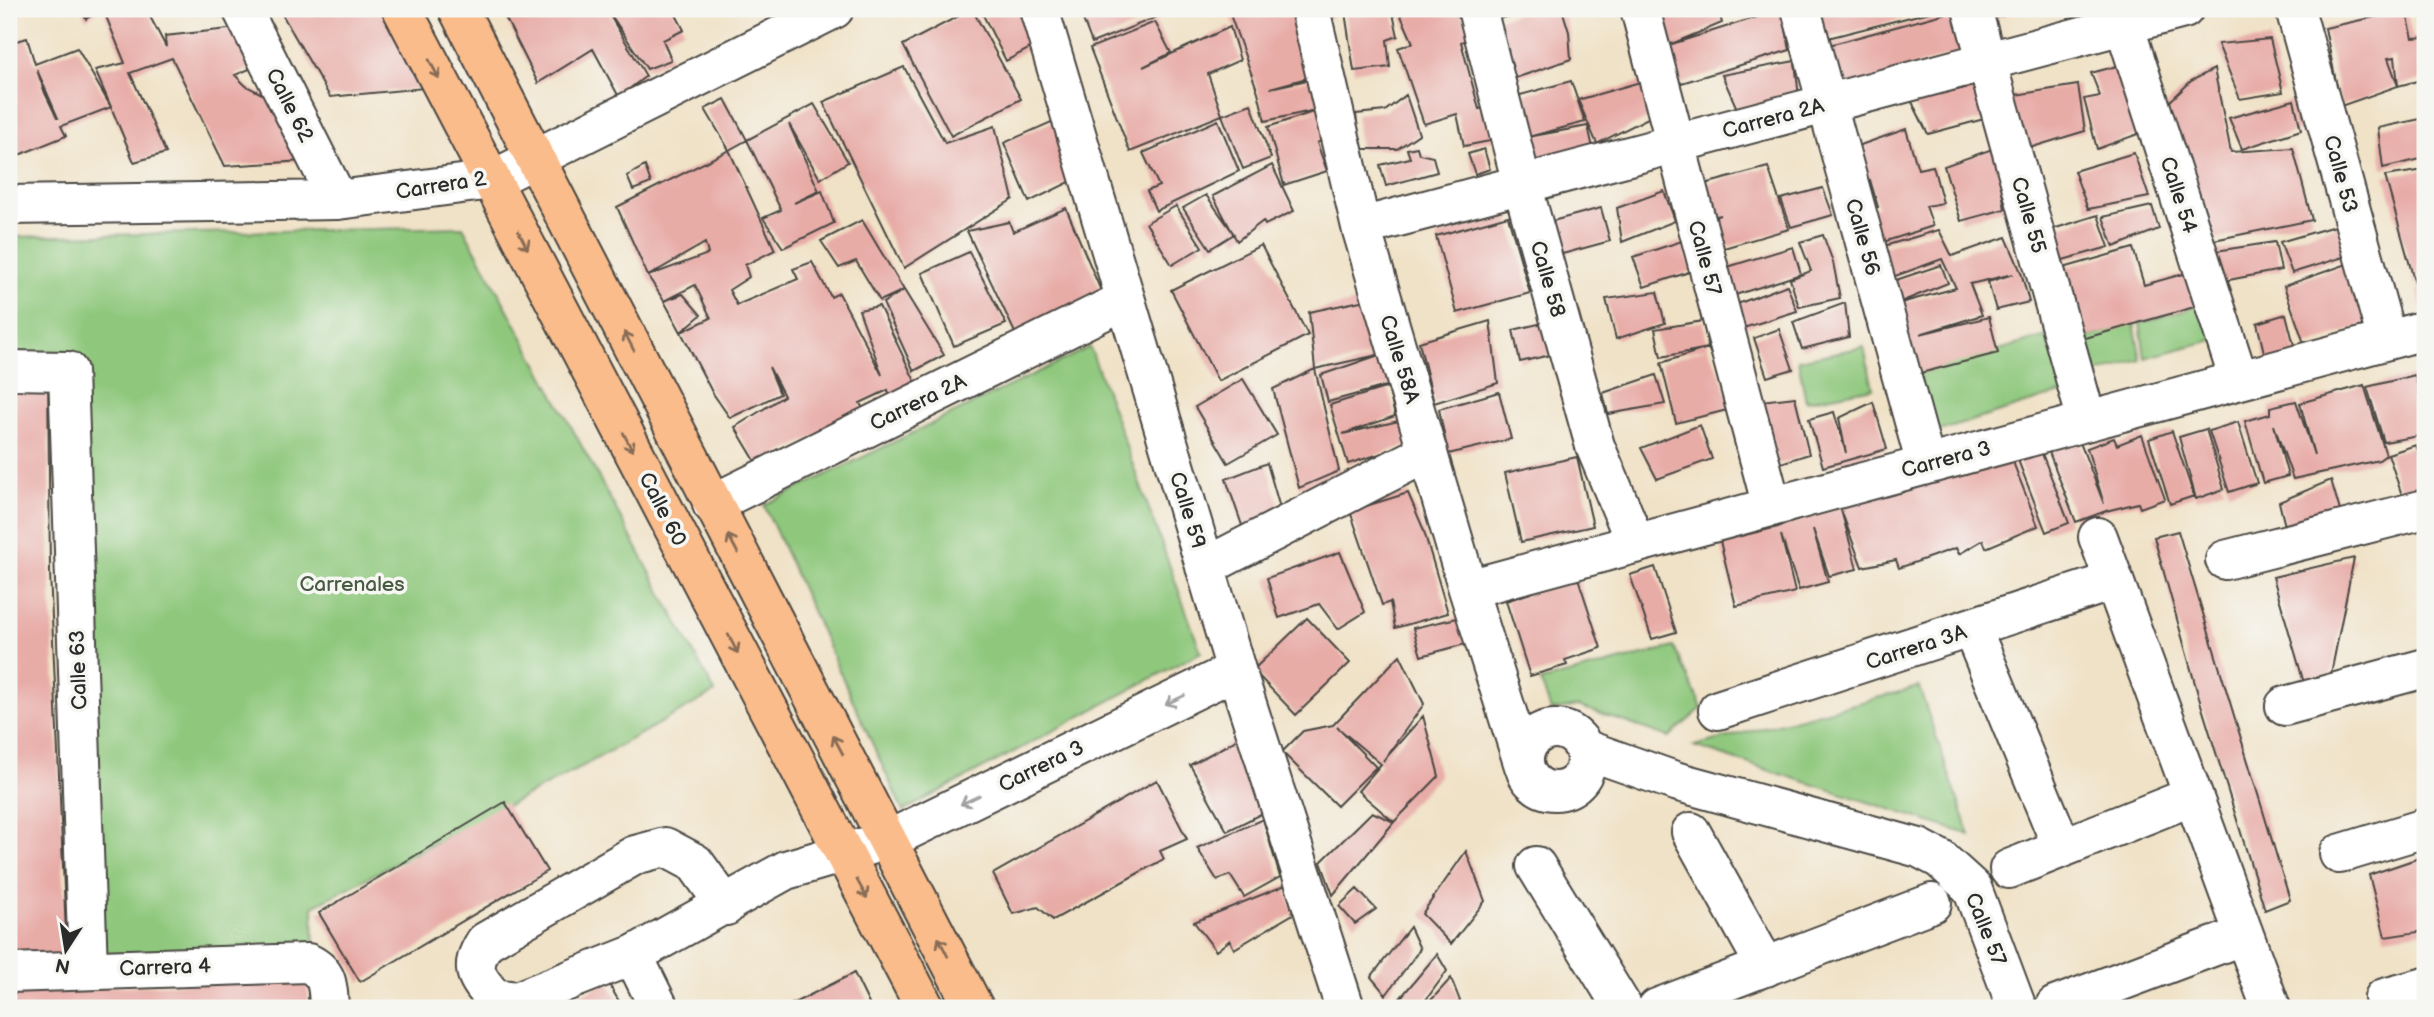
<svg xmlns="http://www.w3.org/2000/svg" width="2434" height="1017" viewBox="0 0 2434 1017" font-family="'Balsamiq Sans',sans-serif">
<rect width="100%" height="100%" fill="#f6f6f2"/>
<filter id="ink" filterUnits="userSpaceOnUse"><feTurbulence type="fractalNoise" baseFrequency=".0143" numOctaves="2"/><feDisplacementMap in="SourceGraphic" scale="14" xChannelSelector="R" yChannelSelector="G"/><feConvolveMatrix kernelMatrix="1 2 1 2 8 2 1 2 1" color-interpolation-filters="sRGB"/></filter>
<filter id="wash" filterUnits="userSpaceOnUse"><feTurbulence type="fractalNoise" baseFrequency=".00686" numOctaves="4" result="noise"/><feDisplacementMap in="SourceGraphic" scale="28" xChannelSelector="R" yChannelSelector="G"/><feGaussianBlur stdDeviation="1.57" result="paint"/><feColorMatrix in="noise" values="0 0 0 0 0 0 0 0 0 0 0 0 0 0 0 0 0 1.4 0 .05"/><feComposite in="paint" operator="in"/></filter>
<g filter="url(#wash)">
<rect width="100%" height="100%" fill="#f0e2c7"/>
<!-- green -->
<path fill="#8fc87d" stroke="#5d7a54" stroke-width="2" d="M463,227l252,465 -141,79 -261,135 1,50 -221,4 -14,-601 -70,1v-123z
M2205,304l12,35 -72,19 -5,-35z
M2134,323l7,37 -60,18 -11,-35z
M2047,336l17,56 -128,40 -23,-57z
M1090,347l111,305 -298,159 -139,-306z
M1864,347l9,41 -67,13 -8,-41z
M1674,647l28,61 -33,29 -91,-31 -27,5 -10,-30z
M1919,687l51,148 -276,-89z"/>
<g id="blocks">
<!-- building -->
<path fill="#e8aca7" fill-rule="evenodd" d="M9,9h1l6,12 -7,2z
M81,9h20l-15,10z
M103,9h43l20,38 -1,-11 73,-8 14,40 -17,7 11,11 34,17 23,58 -78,5 -53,-108 -42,15 36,80 -32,9 -23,-55 -50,19 5,10 -57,23v-116l18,-5 8,26 42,-16 34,59 -16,-37 30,-7zM37,70l21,48h-1l-12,-25z
M279,9h104l42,79 -95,9z
M501,9h105l40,67 -27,21 -26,-48 -55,34z
M607,9h66l11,21 -21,10 8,20 -24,9z
M972,9l49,90 -70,37 -48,-91z
M980,9h47l11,35 -32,17z
M1079,9h81l2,6 -70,28z
M1228,9h72l18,66 -48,13 51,-11 14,57 -18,9 10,28 -43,14 -16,-58 57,-19 -60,13 -7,-29z
M1323,9h69l6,27 -11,4 3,27 -36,4 -9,-59 -19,7z
M1398,9h62l10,29 -9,4 18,67 9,-2 7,33 -31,6 -7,-32 -33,10 -26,-76 15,-5z
M1535,9h27l7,23 2,27 -67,23 -6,-63z
M1652,9h66l4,14 -53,22 113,-36 8,41 -115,35z
M1812,9h117l1,3 -110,28z
M1979,9h45v1l-42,11z
M2406,10l7,28 12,-1v42l-27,7 -3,-29 -7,1 10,28 -57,20 -16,-78z
M1954,11l10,40 -121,38 -21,-42z
M1155,22l16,31 -28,14 87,-40 10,33 -32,14 14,41 -92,37 -40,-104z
M2270,39l13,53 -43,7 -22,-55z
M1795,61l4,37 -57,22 -20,-45z
M2121,65l20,68 -44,16 -13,-50 16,-3 -9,-23z
M904,67l41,76 50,-17 18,73 -109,69 -81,-166z
M2214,69l17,83 62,-4 19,72 -108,22 -43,-132 30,-29z
M1647,80l7,35 -57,29 -19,-44z
M1571,81l14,41 -57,15 60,-11 7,31 -68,9 -21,-67z
M2078,85l7,46 -59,18 -17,-53z
M1975,86l9,33 -56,15 -17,-34z
M1406,95l13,39 -22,15h-37l-4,-35 29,-3z
M725,99l22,41 -18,10 -24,-41z
M2294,100l7,30 -59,19 -13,-31z
M814,104l34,58 -28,17 -31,-55 30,67 -25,12 28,-12 12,32 -51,25 -20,-30 18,-8 -34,-70z
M1251,104l20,54 -28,11 -21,-54z
M2425,118v40l-42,10 -5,-40z
M1058,119l22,58 -51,25 -25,-59z
M1218,120l21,51 -83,40 -9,-20 12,-5 -16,-33z
M1906,129l12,40 15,-3 10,37 -17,3 7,20 -62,20 -4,-37 11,-2 -8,-27 -13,3 -8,-34z
M1417,147l2,7 14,3 4,15 -51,14 -6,-21 30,-7 -3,-9z
M1995,148l10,61 -44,12 -17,-55z
M1484,149l6,20 -15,5 -7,-20z
M729,150l46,100 -30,15 4,12 -20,13 8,15 61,-26 -5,-10 19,-7 19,35 8,-4 43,82 -23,-65 20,-4 36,75 -25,15 -2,-6 -28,13 5,10 -108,51 -22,-37 49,-31 -15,-29 11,27 -50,24 -18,-26 -31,-60 30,-14 -16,-33 -31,16 -16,-25 -31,-69zM705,243l3,11 -60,22z
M2134,153l15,44 -61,12 -14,-38z
M1272,165l22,46 -29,14 -2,-4 -26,20 -24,-45z
M645,166l6,17 -18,7 -6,-14z
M1768,167l21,62 -72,21 -8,-31 12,-4 -22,5 -9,-32z
M2425,170v65l-9,52 -31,-111z
M1823,188l10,27 -42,12 -10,-28z
M1664,191l11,30 -53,21 -5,-34z
M1206,195l28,39 -24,15 -27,-41z
M1176,206l26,41 -30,18 -26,-42z
M2152,206l7,23 -45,18 -11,-30z
M1066,208l35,83 -85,44 -49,-104 42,-9 4,10z
M1601,208l9,33 -55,15 -10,-33z
M2098,215l11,32 -57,16 -12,-30z
M1508,216l22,77 -73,20 -21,-77z
M862,220l42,70 -24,11 -24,-40 -17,7 -18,-27z
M2345,223l11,30 -64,20 -12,-31z
M1939,230l13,26 54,-19 15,35 8,30 -33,8 -8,-28 25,-8 -43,10 12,31 -62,19 69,-17 9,36 -85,22 -20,-70 63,-17 -14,-29 -55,20 -10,-31z
M1823,235l10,27 7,36 -41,9 -9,-28 21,-8 -11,-29z
M1682,241l10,30 -48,16 -11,-30z
M2275,242l6,28 -63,12 -9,-30z
M1261,245l47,90 -90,46 -47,-91z
M1793,247l8,27 -69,22 -11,-27z
M2133,248l11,37 53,-15 8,34 -130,37 -22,-70z
M969,252l37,72 -52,22 -32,-73z
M2347,264l21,60 -63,22 -21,-60z
M1941,265l7,18 -55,22 -3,-23z
M2425,272v48h-1l-6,-28z
M1787,285l10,26 -60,19 -5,-24z
M904,290l40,65 -30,16 -31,-68z
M1657,292l8,31 -49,16 -10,-40z
M683,294l18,21 -20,17 -17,-31z
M1375,298l22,85 -69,19 -7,-27 61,-21 -67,15 -6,-57z
M1845,303l4,34 -47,12 -9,-27z
M2286,314l11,43 -30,8 -10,-42z
M1490,321l8,62 -64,20 -15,-61z
M1703,321l5,27 -47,9 -6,-28z
M1543,323l7,32 -30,7 -7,-32z
M1779,329l14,40 -26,8 -13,-39z
M1708,348l13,28 10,33 -55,14 -15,-60z
M2425,358v30l-2,1 -3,-29z
M1315,369l24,102 -40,17 -26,-99z
M1656,375l9,29 -57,10 -5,-21z
M2415,375l10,42v18l-41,7 -17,-55z
M48,376l2,196 17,385 -58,3v-583z
M1243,379l34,56 -49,28 -33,-56z
M2364,385l22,70 -7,5 -86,19 -19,-54 14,51 -25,7 -18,-62 25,-7v-7l26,-6 18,54 -14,-52z
M1388,387l7,29 -52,18 60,-14 5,25 -60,19 -18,-59z
M1499,392l12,47 -63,15 -9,-45z
M1795,397l14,57 -31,10 -17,-63z
M1873,402l14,47 -64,18 -14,-48 25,-7 12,41 -7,-35z
M2238,422l19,61 -28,9 -20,-61z
M1700,425l12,34 -55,20 -16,-31z
M2206,429l18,60 -28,10 -17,-62z
M2172,431l22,65 -24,8 -21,-65z
M2142,435l23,64 -25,9 -2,-5 -32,8 -30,11 -27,-70 30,-12 25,64 -17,-56 27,-10 3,7z
M2416,445l9,24v32l-19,6 -18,-53z
M2041,451l28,72 -23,9 -28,-72z
M1577,457l16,69 -72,16 -16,-69z
M2011,457l27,69 -52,22 -3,-8 -24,14 -3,-6 -57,20 -3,-8 -34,7 -21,-57 16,59 -28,7 -16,-47 15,53 -29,8 -18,-55 14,57 -59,14 -16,-65 58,-14 94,-32 29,-2 25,-14z
M1267,463l17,59 -38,15 -20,-58z
M2331,480l12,41 -56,13 -8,-32z
M1408,493l15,35 25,85 -53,15 -5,-26 -8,3 -32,-94z
M2178,531l112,369 -25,10 -66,-212 -45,-161z
M1340,552l25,60 -27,17 -19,-25 -40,14 -12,-40z
M2354,558l-23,116 -27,9 -31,-106z
M1655,567l21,65 -24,7 -22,-64z
M1578,578l23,70 -36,12 2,5 -37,11 -24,-75z
M1475,614l5,26 -59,16 -8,-28z
M1307,618l43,45 -54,52 -43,-45z
M1400,655l24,49 -41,57 40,-45 16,60 -45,46 -61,73 -12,-33 51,-50 22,10 -36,-31 23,-27 -44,-37 39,40 -39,39 -55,-54 21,-21 30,-6z
M1240,738l23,75 -36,18 -37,-66z
M1157,780l30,59 -27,12 4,8 -111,61 -15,-13 -25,7 -20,-40z
M505,802l42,69 -187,111 -41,-69z
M1263,819l17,58 -36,20 -14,-22 -13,5 -20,-32z
M1466,851l19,50 -34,43 -29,-30z
M2425,856v75l-40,6 -16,-62z
M1286,885l7,29 -59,35 -4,-9 -14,11 -22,-29z
M1357,889l19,20 -21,15 -16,-18z
M1410,927l10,22 -34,46 -15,-18z
M1437,954l10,17 -27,37h-28z
M854,973l17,35h-87z
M307,978l2,30h-300v-17z
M1451,978l9,23 -5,7h-31z
M607,981l16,27h-65z"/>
</g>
</g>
<g filter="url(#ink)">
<use href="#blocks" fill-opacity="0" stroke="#494642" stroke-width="2"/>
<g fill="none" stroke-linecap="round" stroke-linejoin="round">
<defs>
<path id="minor" d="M242,9l96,191
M1039,9l197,661 109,338
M1310,9l51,218 107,362 56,177
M1477,9l45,175 73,262 41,98
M1640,9l132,498
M1801,9l125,456
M1972,9l115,412
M2119,9l120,371
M2295,9l92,331
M9,205l329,-5 154,-20 342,-171
M1361,227l823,-218
M9,370l59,1 20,598
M712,504l413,-204
M2098,537l173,471
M2225,560l200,-51
M1205,567l223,-115
M1468,589l957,-259
M1972,629l90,218
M2285,706l140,-38
M1718,710l395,-129
M1524 760a31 31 0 1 1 62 0a31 31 0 1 1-62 0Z
M1584,749l91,32 244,67 21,11 32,29 45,120
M1691,832l75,135
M2339,854l86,-26
M1536,866l87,142
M2009,869l184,-73
M726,906l-31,-43 -30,-16 -30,8 -150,87c-16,26 -10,34 9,56l23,3 116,-46 153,-85 102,-30 348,-170
M633,955l26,53
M9,973l299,-10c21,10 20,24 21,45
M2384,998l41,-11
M2055,1006l189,-71
M1657,1008l275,-105"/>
<path id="major" d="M402,9l523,999
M458,9l516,999"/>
</defs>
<!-- minor casing -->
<use href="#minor" stroke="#494642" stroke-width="42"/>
<!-- major casing -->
<use href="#major" stroke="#494642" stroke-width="42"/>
<!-- minor -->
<use href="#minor" stroke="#fff" stroke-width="38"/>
<!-- major -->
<use href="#major" stroke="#fabc8b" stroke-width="38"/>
</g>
<!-- one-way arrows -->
<defs><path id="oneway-shaft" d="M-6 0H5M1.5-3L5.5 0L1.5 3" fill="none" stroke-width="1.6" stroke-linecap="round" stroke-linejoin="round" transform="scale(1.75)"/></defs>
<g stroke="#886c56">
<use href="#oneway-shaft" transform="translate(434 69) rotate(62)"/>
<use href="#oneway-shaft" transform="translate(523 240) rotate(63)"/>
<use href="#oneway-shaft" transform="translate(629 341) rotate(-117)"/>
<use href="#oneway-shaft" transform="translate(628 442) rotate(63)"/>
<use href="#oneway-shaft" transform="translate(733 544) rotate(-118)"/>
<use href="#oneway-shaft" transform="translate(733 644) rotate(63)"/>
<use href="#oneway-shaft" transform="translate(838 745) rotate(-118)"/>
<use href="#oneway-shaft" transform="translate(862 889) rotate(61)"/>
<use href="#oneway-shaft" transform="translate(943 947) rotate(-117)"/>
</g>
<g stroke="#a0a0a0">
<use href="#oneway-shaft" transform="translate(1175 700) rotate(154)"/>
<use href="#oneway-shaft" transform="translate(970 800) rotate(154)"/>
</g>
</g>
<g text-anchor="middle" stroke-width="7" stroke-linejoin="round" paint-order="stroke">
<!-- street labels -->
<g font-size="21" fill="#2b2b2b" stroke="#f6f6f2">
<text transform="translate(290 105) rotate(63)" y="7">Calle 62</text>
<text transform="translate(1773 118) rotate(-15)" y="7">Carrera 2A</text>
<text transform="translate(2341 174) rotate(75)" y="7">Calle 53</text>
<text transform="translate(441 185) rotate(-9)" y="7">Carrera 2</text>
<text transform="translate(2179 195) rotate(72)" y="7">Calle 54</text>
<text transform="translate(2029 215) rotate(74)" y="7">Calle 55</text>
<text transform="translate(1863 237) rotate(74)" y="7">Calle 56</text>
<text transform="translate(1705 258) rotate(75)" y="7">Calle 57</text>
<text transform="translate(1548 279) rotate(74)" y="7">Calle 58</text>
<text transform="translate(1400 359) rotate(73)" y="7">Calle 58A</text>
<text transform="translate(918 402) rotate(-26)" y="7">Carrera 2A</text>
<text transform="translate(1946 459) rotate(-15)" y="7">Carrera 3</text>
<text transform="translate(663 509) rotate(63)" y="7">Calle 60</text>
<text transform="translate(1188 510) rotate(73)" y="7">Calle 59</text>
<text transform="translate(1916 647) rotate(-18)" y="7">Carrera 3A</text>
<text transform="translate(78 670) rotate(-92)" y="7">Calle 63</text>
<text transform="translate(1041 766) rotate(-26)" y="7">Carrera 3</text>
<text transform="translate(1986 929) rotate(68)" y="7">Calle 57</text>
<text transform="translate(165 967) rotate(-2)" y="7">Carrera 4</text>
</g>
<!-- park labels -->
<g font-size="21" fill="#495a44" stroke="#f6f6f2">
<text x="352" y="591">Carrenales</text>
</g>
</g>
<!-- margin -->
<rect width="2434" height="1017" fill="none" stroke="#f6f6f2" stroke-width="35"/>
<!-- north arrow -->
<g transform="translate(66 950) rotate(192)" stroke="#f6f6f2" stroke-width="5" paint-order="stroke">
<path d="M0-5L12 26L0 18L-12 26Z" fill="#2b2b2b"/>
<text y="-10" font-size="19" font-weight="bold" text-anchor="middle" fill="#2b2b2b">N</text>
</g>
</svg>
